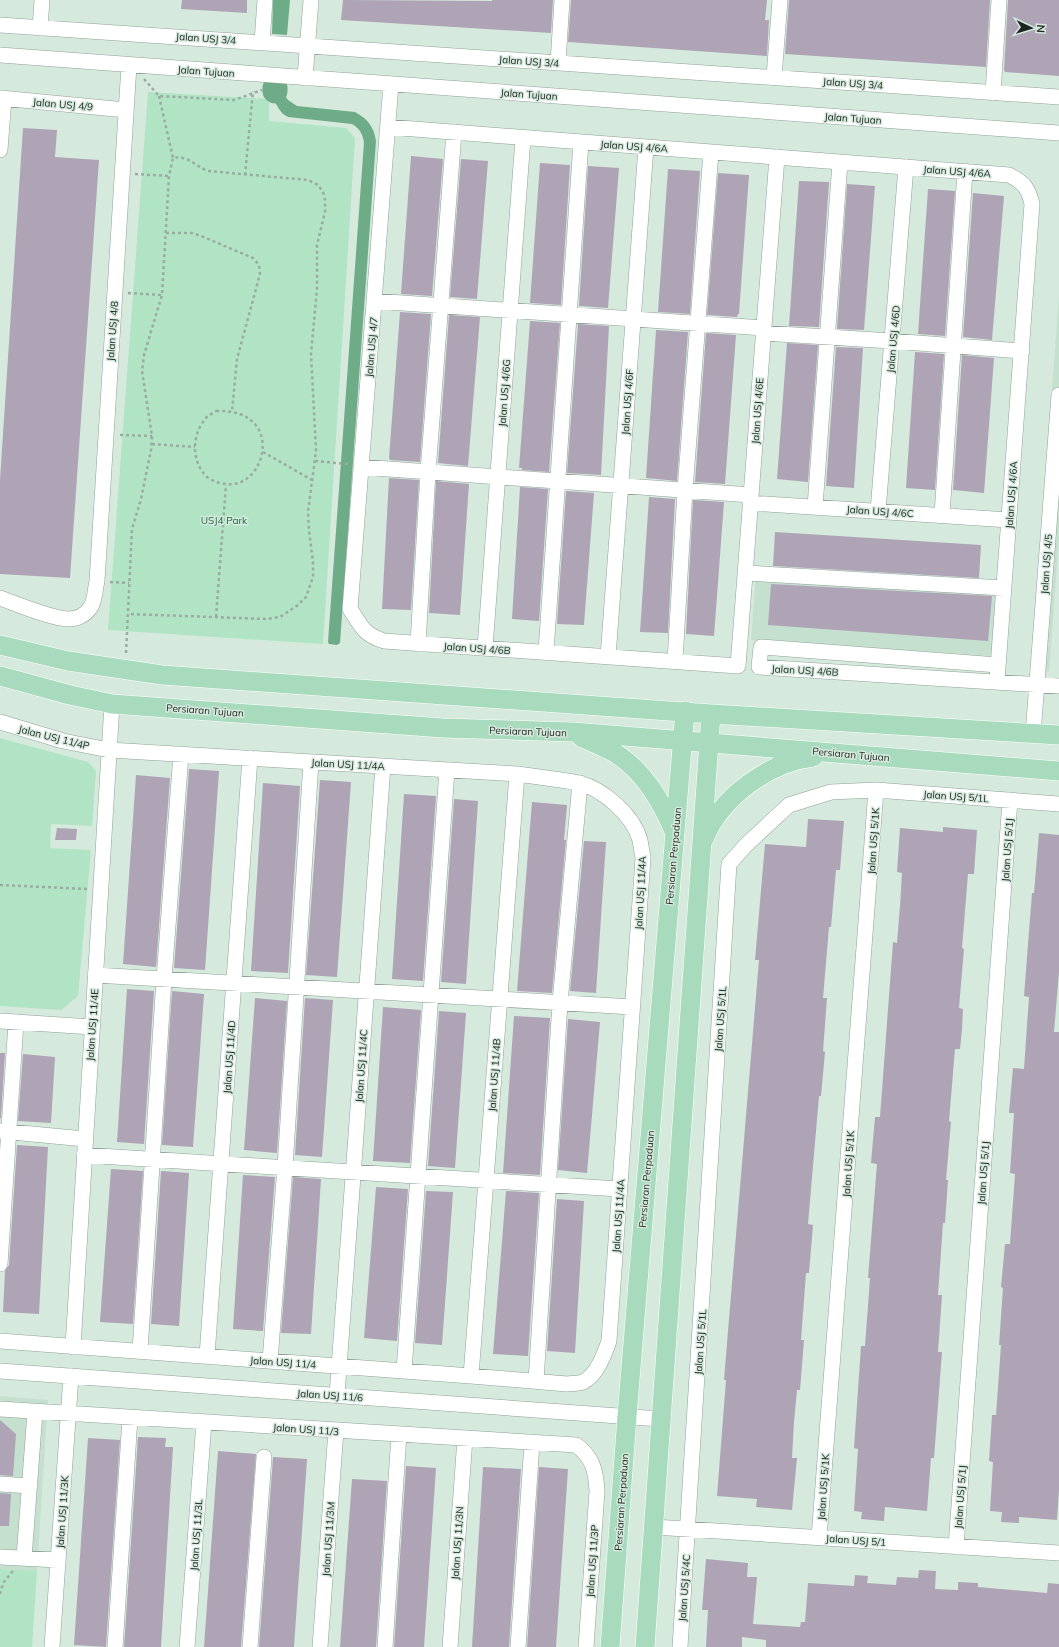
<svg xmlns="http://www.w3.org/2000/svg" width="1059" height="1647" viewBox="0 0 1059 1647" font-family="Mulish,sans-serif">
<rect width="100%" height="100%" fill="#d6e9dd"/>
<!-- built -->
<path fill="#c5e0cf" d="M1059,296v242l-10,134 -18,-2z
M756,576l243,15 -5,65 -243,-16z
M0,1396l48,4 -11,171 -37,-2z"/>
<!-- green -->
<path fill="#b1e4c5" d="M148,92l121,7v22l77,7 9,10 -32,506 -215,-14z
M0,738l88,24 8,9 -4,55 -41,-2 -1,24 41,2 -13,146 -17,14 -61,-4z
M0,1569l37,2 -5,76h-32z"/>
<!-- water -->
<path fill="#6eac87" d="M273,0h17l-3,35 -15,-1z
M268,90l14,1 6,9 9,6 58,6c13,7 19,15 21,29l-36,502 -3,2 -8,-1 -1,-2 36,-500c-2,-9 -4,-13 -12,-18l-64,-7 -5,-3 -4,-5z"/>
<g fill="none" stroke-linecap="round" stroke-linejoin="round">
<!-- river -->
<path stroke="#6eac87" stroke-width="25" d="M275,91v-3"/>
</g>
<!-- building -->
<path fill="#aea4b6" d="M182,0h65v13l-66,-4z
M343,0l149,1v-1h61l-2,33 -210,-13z
M571,0h196l-2,20h4l-2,36 -199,-14z
M789,0h201l-4,67 -201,-13z
M1008,0h51v76l-54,-4 -1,-3z
M23,128l34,2 -2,27 44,3 -29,418 -70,-4v-94z
M411,156l32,3 -11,137 -31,-2z
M461,159l27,2 -11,138 -27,-2z
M540,163l30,2 -9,140 -31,-2z
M588,166l31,2 -11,140 -29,-2z
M668,169l32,2 -10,143 -32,-2z
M718,173l31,2 -10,139h-1l-1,3 -30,-2z
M799,181l30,1 -10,145 -30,-1z
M847,184l28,2 -11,144 -27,-1z
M928,189l27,2 -10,145 -27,-2z
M973,193l31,3 -12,144 -29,-3z
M400,312l31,2 -11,148 -30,-2 -1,-2z
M449,315l31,2 -12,149 -30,-3z
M530,321l30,2 -11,149 -27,-2v-2h-3z
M578,324l31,2 -8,149 -34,-2z
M656,330l32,2 -11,149 -31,-3z
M706,333l30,2 -11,149 -30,-2z
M787,343l31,2 -10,137 -31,-3z
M836,347l27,1 -9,140 -28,-2z
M915,352l29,2 -9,136 -29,-2z
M962,355l32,3 -10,135 -31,-3z
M389,478l30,2 -8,130 -29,-1z
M436,481l33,3 -9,131 -31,-2z
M520,487l28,2 -9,132 -27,-2z
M566,491l28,2 -10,132 -27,-1z
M649,497l26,2 -7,134 -28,-1z
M693,500l31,2 -10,134 -28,-2z
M775,532l206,13 -2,33 -206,-12z
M771,584l221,12 -4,45 -220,-16z
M189,769l30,2 -14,199 -31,-2z
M136,775l34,3 -14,189 -33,-3z
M320,780l31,2 -14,195 -31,-2z
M263,783l37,3 -12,187 -37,-2z
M404,794l32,2 -13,185 -31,-2z
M454,799l24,2 -12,183 -25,-2z
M532,802l35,3 -3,35h2l-14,153 -35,-2z
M808,819l36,2 -4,49h-4l-5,57h-2l-6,71h4l-4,53 2,1 -4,44h-2l-11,128 5,1 -4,48h-3l-5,67h3l-4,50h-3l-3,32 -2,36h5l-5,52 -36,-3 1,-8 -40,-3 9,-116h-2l4,-49 31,-371h-4l10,-116 41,3z
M943,827l34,3 -3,44h-6l-6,74 2,1 -5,59 4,1 -1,20 -2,20h-5l-6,72 2,1 -5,58h2l-3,43h-2l-5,72h4l-4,57h4l-8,106h-3l-4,53 -42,-4 -1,14 -23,-2 1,-7 -8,-1 4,-62 -4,-1 7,-102h4l5,-68h-2l9,-114 -6,-1 4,-46h5l13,-175 4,1 3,-37 2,-33 -5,-1 3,-44 43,4z
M57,828l20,1 -1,11h-21z
M1039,833l20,2v137l-5,60h5v458l-2,30 -38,-3v6l-18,-1 1,-10 -12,-1 3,-49 -4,-1 3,-46h4l5,-70h-2l4,-57 -2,-1 4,-43h5l5,-70 -5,-1 4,-60h-5l4,-45 11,1 5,-72 -5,-1 8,-103h2z
M584,841l22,1 -10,151 -26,-2z
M127,989l27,2 -10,153 -27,-2z
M172,991l32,3 -11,153 -31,-2z
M255,998l32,3 -10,152 -33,-3z
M305,998l28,2 -11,157 -27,-2z
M383,1007l38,3 -11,153 -37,-2z
M439,1011l27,2 -11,155 -27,-2z
M514,1016l36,2 -10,157 -37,-2z
M568,1019l32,3 -13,151 -29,-3z
M0,1053h5l-4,65h-1z
M23,1054l32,3 -4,66 -33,-2z
M17,1145l31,2 -9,167 -36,-2 2,-41 4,-6z
M111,1169l32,2 -10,153 -33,-2z
M161,1171l28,2 -10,153 -28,-2z
M243,1175l32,2 -12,154 -30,-2z
M293,1177l28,2 -10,155 -30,-1z
M376,1187l32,2 -11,152 -33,-3z
M426,1191l27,1 -11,153 -27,-2z
M506,1191l33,2 -11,163 -35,-2z
M557,1199l27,2 -9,152 -28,-2z
M0,1420l16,14 -3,42 -13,-1z
M138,1437l28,1 -1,9h8l-12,200h-37z
M88,1438l32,2 -14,207 -32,-2z
M218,1451l38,3 -15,193h-37z
M273,1457l34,2 -13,188h-35z
M406,1466l30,2 -12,179h-30z
M483,1467l38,2 -12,178h-37z
M539,1467l29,2 -12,178h-29z
M352,1479l35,2 -11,166h-36z
M0,1493l11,1 -2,32h-9z
M706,1559l42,4 -1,14h10l-4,47 47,3 1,-5h4l3,-39 46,3 1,-11 13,1 -1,7 29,2 1,-8 21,1 1,-8 17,1 -1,18 23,1v-8l20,1v4l69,6 1,-10 11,1v63h-293v-7l-24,-3v10h-36l2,-37h-6z"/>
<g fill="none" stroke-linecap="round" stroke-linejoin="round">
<defs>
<path id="minor" d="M0,25l1059,72
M40,28l2,-28
M262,42l3,-42
M0,55l1059,78
M558,63l4,-63
M774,77l6,-77
M305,78l6,-78
M391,84l-41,525c12,18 13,25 34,32l354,25 39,-509
M993,93l6,-93
M0,98l126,12
M388,127l621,48c15,8 19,12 23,29l-35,477
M0,150l4,-52
M374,301l390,27
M763,333l129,8 130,10
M361,467l390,28
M750,503l259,17
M815,507l25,-345
M878,511l28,-344
M942,515l23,-344
M745,573l259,15
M0,598c17,6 52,21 69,21 8,0 16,-4 21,-11 5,-6 5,-19 7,-27l32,-516
M418,644l10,-172 26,-340
M485,648l38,-510
M546,652l35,-510
M608,657l38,-510
M675,661l10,-171 26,-338
M998,665l-237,-18 -2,20 300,19
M0,722l63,19 46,9 408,24c20,3 42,5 62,9 24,6 54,32 61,57 1,6 2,12 3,18l-34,483c-5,14 -12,34 -26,41 -5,2 -12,1 -16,2l-96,-8 -471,-35
M1033,734l26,-339
M95,975l537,32
M0,1021l92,6
M0,1131l85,8
M84,1155l535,34
M0,1264l16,-242
M73,1347l39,-643
M140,1351l24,-372 17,-225
M207,1356l43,-598
M270,1361l15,-194 26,-405
M0,1371l660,48
M404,1371l43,-601
M471,1376l46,-602
M536,1381l24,-378 20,-220
M337,1395l46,-629
M0,1409l576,36c17,12 20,27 21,46l-11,156
M0,1484l30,2
M654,1527l405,26
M819,1538l57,-748
M956,1547l54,-747
M0,1557l58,3
M24,1558l11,-146
M52,1647l19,-271
M115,1647l15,-229
M187,1647l17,-225
M250,1647l14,-190
M320,1647l16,-217
M385,1647l14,-213
M450,1647l15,-209
M518,1647l14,-204
M680,1647l49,-783 17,-19 43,-40 42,-13 45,-2 183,14"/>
<path id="major" d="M0,645l68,16 94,14 549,39 348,21
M0,676l70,19 42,9 331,24 130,4 486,39
M581,737c11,5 23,10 34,16 29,18 46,48 59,78
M704,839c17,-42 65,-77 109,-82
M610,1647l17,-231 58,-705
M645,1647l66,-933"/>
</defs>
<!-- minor casing -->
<use href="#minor" stroke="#90a297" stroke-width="16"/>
<!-- major casing -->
<use href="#major" stroke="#fff" stroke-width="20"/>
<!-- path -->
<path stroke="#9baba1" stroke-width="2.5" stroke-dasharray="3 3" stroke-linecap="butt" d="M144,79l15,17 75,4 28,-10
M159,96l14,62
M135,174l34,2
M245,175l8,-84
M166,233h26l9,3 52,22 6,7 1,9 -23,85 -5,52
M128,293l34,2
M216,411c73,-3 49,85 5,72 -6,-1 -12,-4 -16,-8 -14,-16 -13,-41 1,-57 3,-3 7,-5 10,-7z
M120,435l32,1
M152,444l43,3
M263,452l49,28
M315,461l33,3
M110,582l19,1
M216,617l10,-132
M126,653l6,-124 9,-30 10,-49 1,-14 -10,-65 2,-16 18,-60 7,-119 4,-18c15,-3 22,8 35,13l100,9 10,5 5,7 2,8v12l-8,33v43l-6,66 5,97 -8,61 1,19 4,31v15l-7,20 -8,8 -18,12 -13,2 -139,-5
M0,885l87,4
M0,1594l3,-11 10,-12"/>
<!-- minor -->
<use href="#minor" stroke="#fff" stroke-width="15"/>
<!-- major -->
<use href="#major" stroke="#a8dabe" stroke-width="19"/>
</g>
<g text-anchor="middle" stroke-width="3" stroke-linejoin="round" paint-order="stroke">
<!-- street labels -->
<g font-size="10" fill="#1d2520" stroke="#d6e9dd">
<text transform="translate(206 38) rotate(4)" y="4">Jalan USJ 3/4</text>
<text transform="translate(529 61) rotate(4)" y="4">Jalan USJ 3/4</text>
<text transform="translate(206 71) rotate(4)" y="4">Jalan Tujuan</text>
<text transform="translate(853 83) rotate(4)" y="4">Jalan USJ 3/4</text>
<text transform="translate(529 94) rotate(4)" y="4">Jalan Tujuan</text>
<text transform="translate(63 104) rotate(5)" y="4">Jalan USJ 4/9</text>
<text transform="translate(853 118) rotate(4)" y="4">Jalan Tujuan</text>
<text transform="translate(634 146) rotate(4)" y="4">Jalan USJ 4/6A</text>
<text transform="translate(957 171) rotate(4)" y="4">Jalan USJ 4/6A</text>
<text transform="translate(112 331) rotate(-86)" y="4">Jalan USJ 4/8</text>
<text transform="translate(893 339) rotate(-85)" y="4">Jalan USJ 4/6D</text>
<text transform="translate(371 347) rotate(-85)" y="4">Jalan USJ 4/7</text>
<text transform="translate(504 393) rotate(-86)" y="4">Jalan USJ 4/6G</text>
<text transform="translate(627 402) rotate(-86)" y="4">Jalan USJ 4/6F</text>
<text transform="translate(757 411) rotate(-86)" y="4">Jalan USJ 4/6E</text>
<text transform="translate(1011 495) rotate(-86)" y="4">Jalan USJ 4/6A</text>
<text transform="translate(880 511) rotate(4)" y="4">Jalan USJ 4/6C</text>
<text transform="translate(1046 564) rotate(-86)" y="4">Jalan USJ 4/5</text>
<text transform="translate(477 648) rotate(4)" y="4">Jalan USJ 4/6B</text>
<text transform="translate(805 670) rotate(3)" y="4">Jalan USJ 4/6B</text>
<text transform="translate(205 710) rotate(4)" y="4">Persiaran Tujuan</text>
<text transform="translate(528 731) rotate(2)" y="4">Persiaran Tujuan</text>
<text transform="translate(54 737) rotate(14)" y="4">Jalan USJ 11/4P</text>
<text transform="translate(851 754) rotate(5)" y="4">Persiaran Tujuan</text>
<text transform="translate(348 764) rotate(3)" y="4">Jalan USJ 11/4A</text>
<text transform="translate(956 796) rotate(4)" y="4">Jalan USJ 5/1L</text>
<text transform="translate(873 841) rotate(-86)" y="4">Jalan USJ 5/1K</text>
<text transform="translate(1007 850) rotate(-86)" y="4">Jalan USJ 5/1J</text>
<text transform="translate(673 856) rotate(-85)" y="4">Persiaran Perpaduan</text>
<text transform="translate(640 893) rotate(-87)" y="4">Jalan USJ 11/4A</text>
<text transform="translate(720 1019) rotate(-86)" y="4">Jalan USJ 5/1L</text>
<text transform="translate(92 1025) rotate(-86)" y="4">Jalan USJ 11/4E</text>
<text transform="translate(229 1057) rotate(-86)" y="4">Jalan USJ 11/4D</text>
<text transform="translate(361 1066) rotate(-86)" y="4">Jalan USJ 11/4C</text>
<text transform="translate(494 1075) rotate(-86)" y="4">Jalan USJ 11/4B</text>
<text transform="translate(848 1164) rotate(-86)" y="4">Jalan USJ 5/1K</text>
<text transform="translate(983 1173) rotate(-86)" y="4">Jalan USJ 5/1J</text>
<text transform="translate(646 1179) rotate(-85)" y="4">Persiaran Perpaduan</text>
<text transform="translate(618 1216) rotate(-86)" y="4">Jalan USJ 11/4A</text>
<text transform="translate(700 1342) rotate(-86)" y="4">Jalan USJ 5/1L</text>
<text transform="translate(283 1362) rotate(4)" y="4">Jalan USJ 11/4</text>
<text transform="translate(330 1395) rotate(4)" y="4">Jalan USJ 11/6</text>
<text transform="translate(306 1429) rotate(4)" y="4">Jalan USJ 11/3</text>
<text transform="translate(823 1487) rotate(-86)" y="4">Jalan USJ 5/1K</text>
<text transform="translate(960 1497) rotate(-86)" y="4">Jalan USJ 5/1J</text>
<text transform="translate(621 1502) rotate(-86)" y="4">Persiaran Perpaduan</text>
<text transform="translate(62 1512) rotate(-86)" y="4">Jalan USJ 11/3K</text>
<text transform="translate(196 1535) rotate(-86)" y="4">Jalan USJ 11/3L</text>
<text transform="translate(328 1539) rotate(-86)" y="4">Jalan USJ 11/3M</text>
<text transform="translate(856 1540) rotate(4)" y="4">Jalan USJ 5/1</text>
<text transform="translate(457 1543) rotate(-86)" y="4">Jalan USJ 11/3N</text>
<text transform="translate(592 1561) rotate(-86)" y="4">Jalan USJ 11/3P</text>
<text transform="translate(684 1588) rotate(-86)" y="4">Jalan USJ 5/4C</text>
</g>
<!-- park labels -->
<g font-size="10" fill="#1b6340" stroke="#d6e9dd">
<text x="224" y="524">USJ4 Park</text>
</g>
</g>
<!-- north arrow -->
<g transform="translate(1031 28) rotate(94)" stroke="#d6e9dd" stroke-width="3" paint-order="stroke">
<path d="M0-3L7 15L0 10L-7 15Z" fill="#1d2520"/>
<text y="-6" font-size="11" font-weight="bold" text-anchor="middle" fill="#1d2520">N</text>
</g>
</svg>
